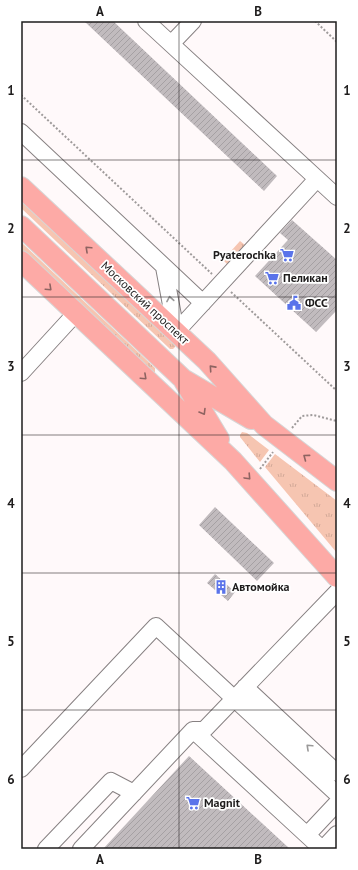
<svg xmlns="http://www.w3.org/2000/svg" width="358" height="870" viewBox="0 0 358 870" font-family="'PT Sans',sans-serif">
<defs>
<pattern id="grass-tufts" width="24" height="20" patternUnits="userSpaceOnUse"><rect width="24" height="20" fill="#f6c5b1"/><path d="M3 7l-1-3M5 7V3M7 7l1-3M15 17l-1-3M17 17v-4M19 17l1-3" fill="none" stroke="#d2a998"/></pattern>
<pattern id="building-hatch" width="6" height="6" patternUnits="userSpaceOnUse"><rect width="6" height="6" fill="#c1bbbe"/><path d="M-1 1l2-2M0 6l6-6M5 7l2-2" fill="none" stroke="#a5a0a3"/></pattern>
</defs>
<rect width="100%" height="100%" fill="#fff9fa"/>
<!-- grass -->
<path fill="url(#grass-tufts)" d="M21,199l154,145v3l-2,2h-3l-149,-141z
M240,241l5,4 -18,19 -4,-4z
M21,242l134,126v4l-2,1h-3l-129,-122z
M242,432l5,1 22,17 -9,12 -20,-25v-2z
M275,454l62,47v52l-72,-86z"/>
<!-- building -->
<path fill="url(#building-hatch)" d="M84,21h29l164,155 -13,15z
M292,220l45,40v50l-21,22 -61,-56 33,-36 -8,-7z
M215,507l59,56 -17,18 -58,-56z
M215,574l20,18 -7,9 -21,-18z
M189,756l101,93h-187z"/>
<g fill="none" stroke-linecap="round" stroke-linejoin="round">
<defs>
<path id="minor" d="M146,21l191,176
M171,44l22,-23
M21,132l182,171
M164,267l12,65
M176,332l141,-153
M21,373l55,-60
M245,687l92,86
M193,730l129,119
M21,769l135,-143 181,168
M307,835l30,-32
M46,849l65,-68 23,12
M81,849l112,-119h11l133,-138
M323,849l14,-15"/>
<path id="major" d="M21,187l186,174 57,64 73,56
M21,226l162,153 68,40
M21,261l212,200 104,116
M184,381l35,58"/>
</defs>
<!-- minor casing -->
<use href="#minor" stroke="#878182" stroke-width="18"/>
<!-- major casing -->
<use href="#major" stroke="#d6d6d6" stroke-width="22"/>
<!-- path -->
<path stroke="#9f9b9b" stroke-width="2" stroke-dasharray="2 2" stroke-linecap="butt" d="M315,21l22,21
M21,95l191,179
M231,292l106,99
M292,428l10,-12 11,-1 24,6
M260,469l13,-17"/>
<!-- minor -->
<use href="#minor" stroke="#fff" stroke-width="16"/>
<!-- major -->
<use href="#major" stroke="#fdaaa6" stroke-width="20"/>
</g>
<!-- one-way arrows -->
<defs><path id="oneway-chevron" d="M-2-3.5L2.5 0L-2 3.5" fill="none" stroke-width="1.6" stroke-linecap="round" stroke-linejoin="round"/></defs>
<g stroke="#8e6361">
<use href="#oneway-chevron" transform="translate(88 249) rotate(-137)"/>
<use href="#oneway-chevron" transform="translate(49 288) rotate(43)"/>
<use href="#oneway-chevron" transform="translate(212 368) rotate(-132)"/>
<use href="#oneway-chevron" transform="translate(144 377) rotate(43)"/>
<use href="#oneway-chevron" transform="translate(203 412) rotate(59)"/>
<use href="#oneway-chevron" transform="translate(306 457) rotate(-143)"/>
<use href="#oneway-chevron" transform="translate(248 477) rotate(47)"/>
</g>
<g stroke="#9a9999">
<use href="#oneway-chevron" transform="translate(170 299) rotate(-100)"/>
<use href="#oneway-chevron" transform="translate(309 747) rotate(-137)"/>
</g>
<!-- grid -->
<path fill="none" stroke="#1e1c1c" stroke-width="1" stroke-opacity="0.55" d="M179,21v828M21,160h316M21,297h316M21,435h316M21,573h316M21,710h316"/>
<!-- icons -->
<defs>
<symbol id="supermarket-bare" viewBox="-9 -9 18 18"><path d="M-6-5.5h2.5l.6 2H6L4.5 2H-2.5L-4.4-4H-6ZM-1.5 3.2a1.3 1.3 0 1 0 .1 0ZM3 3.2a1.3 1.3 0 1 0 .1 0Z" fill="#5a73ea" stroke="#fff" stroke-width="2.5" paint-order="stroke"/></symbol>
<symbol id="civic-bare" viewBox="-9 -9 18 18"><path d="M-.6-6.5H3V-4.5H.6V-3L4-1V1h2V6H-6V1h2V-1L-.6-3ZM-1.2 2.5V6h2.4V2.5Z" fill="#5a73ea" stroke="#fff" stroke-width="2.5" paint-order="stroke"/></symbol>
<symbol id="building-bare" viewBox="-9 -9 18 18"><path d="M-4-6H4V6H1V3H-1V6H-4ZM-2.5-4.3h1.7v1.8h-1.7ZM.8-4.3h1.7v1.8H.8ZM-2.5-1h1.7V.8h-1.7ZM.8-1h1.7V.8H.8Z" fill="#5a73ea" stroke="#fff" stroke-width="2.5" paint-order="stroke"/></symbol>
</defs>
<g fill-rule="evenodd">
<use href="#supermarket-bare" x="277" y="245" width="20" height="20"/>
<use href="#supermarket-bare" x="262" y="268" width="20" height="20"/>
<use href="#civic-bare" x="284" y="293" width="20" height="20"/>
<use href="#building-bare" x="211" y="577" width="20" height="20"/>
<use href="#supermarket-bare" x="183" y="793" width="20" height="20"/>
</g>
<g text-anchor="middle" stroke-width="3.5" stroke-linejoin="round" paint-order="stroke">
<!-- poi labels -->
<g font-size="12" font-weight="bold" fill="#1e1c1c" stroke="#fff" text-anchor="start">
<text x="276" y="259" text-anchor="end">Pyaterochka</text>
<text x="283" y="282">Пеликан</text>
<text x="305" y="307">ФСС</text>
<text x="232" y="591">Автомойка</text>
<text x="204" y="807">Magnit</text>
</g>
<!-- street labels -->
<g font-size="12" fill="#1e1c1c" stroke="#fff">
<text transform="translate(145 303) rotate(43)" y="4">Московский проспект</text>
</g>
</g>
<!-- border -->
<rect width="358" height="870" fill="none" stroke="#ffffff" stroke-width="44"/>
<rect x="22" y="22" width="314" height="826" fill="none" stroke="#1e1c1c" stroke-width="1.5"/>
<g font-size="13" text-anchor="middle" font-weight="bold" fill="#1e1c1c">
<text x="100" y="16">A</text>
<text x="258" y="16">B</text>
<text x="11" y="95">1</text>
<text x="347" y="95">1</text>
<text x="11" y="233">2</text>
<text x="347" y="233">2</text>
<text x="11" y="371">3</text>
<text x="347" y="371">3</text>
<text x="11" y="508">4</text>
<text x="347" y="508">4</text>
<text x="11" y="646">5</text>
<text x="347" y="646">5</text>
<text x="11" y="784">6</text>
<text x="347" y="784">6</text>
<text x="100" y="864">A</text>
<text x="258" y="864">B</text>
</g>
</svg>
